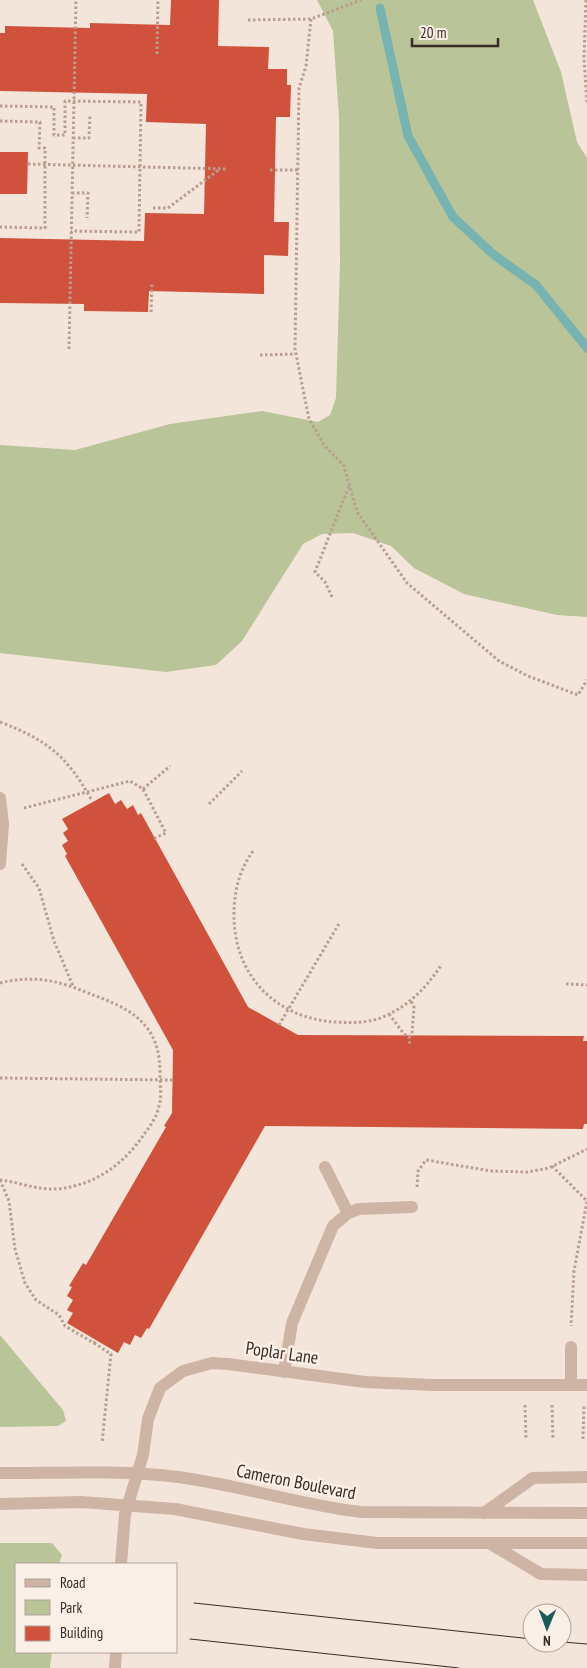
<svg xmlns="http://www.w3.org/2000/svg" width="587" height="1668" viewBox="0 0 587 1668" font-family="'PT Sans Narrow',sans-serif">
<rect width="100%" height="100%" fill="#f4e5da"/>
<!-- green -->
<path fill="#bac499" d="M317,0h216l28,72 16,70 10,16v459l-30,-2 -93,-21 -50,-26 -23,-22 -38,-13 -31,1 -19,10 -61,97 -26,24 -50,7 -166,-19v-208l75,5 95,-26 92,-13 56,11 12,-7 6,-17 4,-136 -1,-144 -6,-87z
M0,1335l63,75 3,11 -8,5 -58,1z
M0,1543h52l10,12 -3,9h-43v88h36l-2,16h-50z"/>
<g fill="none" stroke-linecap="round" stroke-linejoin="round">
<!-- stream -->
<path stroke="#77b3b0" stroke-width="9" d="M380,8l28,128 45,81 41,38 42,30 51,63"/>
</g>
<!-- building -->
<path fill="#d0523c" d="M171,0h48l-1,46 51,1 -1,22h19v16h4l-1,32h-14l-2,105h15l-1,34 -24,-1v39l-115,-3 -1,21 -64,-1v-7l-84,-1v-65l144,3 1,-28 59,1 2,-90 -60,-2 1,-28 -147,-3v-58h5v-7l85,2v-5l80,2z
M0,152h28l-1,42h-27z
M109,793l6,11 6,-4 6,9 6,-4 5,10 3,-2 107,194 50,28 286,1 -1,5h4v83h-3l-1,5 -318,-3 -116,203 -2,-1 -6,10 -6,-3 -5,10 -6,-3 -6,11 -51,-30 6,-10 -6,-3 6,-10 -6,-4 5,-9 -3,-1 14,-23 3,2 80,-138 -2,-1 8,-13 1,-63 -108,-194 2,-2 -5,-9 6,-4 -5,-8 5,-4 -6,-10z"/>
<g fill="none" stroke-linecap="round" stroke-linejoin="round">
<!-- path -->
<path stroke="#b99d8f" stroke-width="3" stroke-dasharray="2.5 2.5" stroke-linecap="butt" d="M586,0l-2,58 3,45
M311,19l-5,47 -7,22 -4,261 14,70 15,26 20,21 13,46 50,71 92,78 29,15 50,19 9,-15
M248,20l63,-1 50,-19
M157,54l1,-54
M0,106l54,1v28h11v-34l76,1 -2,130 -68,-1
M0,121l40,1 -1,26h6v80l-45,-1
M73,138h16l1,-24
M28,164l199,5
M270,170h29
M72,193h16l-1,25
M153,208h15l52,-39
M151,312l1,-30
M69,349l7,-349
M260,355l35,-1
M332,597l-7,-15 -10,-10 34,-86
M0,722c47,18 66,33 91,77
M143,789l27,-23
M209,804l33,-33
M24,808l106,-27 13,8 23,44 -13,6
M253,851c-14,20 -19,40 -19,64 0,61 42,103 101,107 17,1 33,1 48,-5 26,-11 44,-30 59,-53
M22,864l17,24 15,53 19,45
M0,983c33,-8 57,-3 88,10 18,7 39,14 53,28 16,16 19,33 19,55 0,10 2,21 -1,30 -2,10 -8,19 -14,27 -21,31 -50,53 -89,56 -19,1 -38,-7 -56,-9
M566,984l21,1
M389,1014l15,20 5,3 1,9
M279,1025l61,-103
M409,1037l3,-3 2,-27 -3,-6
M0,1078l173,2
M552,1166l35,35 -13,70 -3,55
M0,1180l9,21 6,48 10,34 11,17 23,15 6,11 29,17 2,-3
M417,1187l1,-16 8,-11 65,11 36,1 22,-4 38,-19
M94,1343l17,11 -9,89
M525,1405l1,34
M552,1405l1,34
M583,1439l1,-34"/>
<!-- service -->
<path stroke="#cdb4a5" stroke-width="12" d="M325,1167l23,46
M571,1347v38
M284,1372l8,-49 41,-97 15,-13 11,-4 53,-2
M484,1513l49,-35 54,-1
M491,1544l50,30 46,1"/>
<!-- minor -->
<path stroke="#cdb4a5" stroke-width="12" d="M0,798l3,26 -3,40
M121,1564l4,-50 18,-59 5,-36 12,-31 23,-17 29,-8 16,1 137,18 67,3h155
M115,1668l1,-16"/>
<!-- tertiary -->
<path stroke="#cdb4a5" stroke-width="12" d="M0,1473c59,0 119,-3 178,4 62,8 122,28 183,35l226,1
M0,1504l81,-2 94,7 128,25 74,9h210"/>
<!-- tram -->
<path stroke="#382b27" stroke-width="1" d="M194,1603l338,36
M190,1639l269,29
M562,1642l25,2"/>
</g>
<g text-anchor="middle" stroke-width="5" stroke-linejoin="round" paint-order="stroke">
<!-- street labels -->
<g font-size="18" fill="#382b27" stroke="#fbf0e7">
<text transform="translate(282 1353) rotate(8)" y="6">Poplar Lane</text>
<text transform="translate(296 1482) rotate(11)" y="6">Cameron Boulevard</text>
</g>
</g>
<!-- legend -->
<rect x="15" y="1563" width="162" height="90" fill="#fbf0e7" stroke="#ada19a"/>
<rect x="25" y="1579" width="25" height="8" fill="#cdb4a5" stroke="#ada19a"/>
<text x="60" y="1588" font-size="15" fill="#382b27">Road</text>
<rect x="25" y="1600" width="25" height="15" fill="#bac499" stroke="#ada19a"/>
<text x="60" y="1613" font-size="15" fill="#382b27">Park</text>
<rect x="25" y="1626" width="25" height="15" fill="#d0523c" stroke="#ada19a"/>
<text x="60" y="1638" font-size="15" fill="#382b27">Building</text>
<!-- north arrow -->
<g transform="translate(547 1628) rotate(181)"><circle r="24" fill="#fbf0e7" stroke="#ada19a"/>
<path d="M0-4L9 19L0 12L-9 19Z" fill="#195d5b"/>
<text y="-8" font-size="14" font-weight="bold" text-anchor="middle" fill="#382b27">N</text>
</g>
<!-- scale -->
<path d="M412 38v8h86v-8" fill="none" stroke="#382b27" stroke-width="2.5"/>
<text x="420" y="38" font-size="15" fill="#382b27" stroke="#fbf0e7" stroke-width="4" paint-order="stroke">20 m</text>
</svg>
